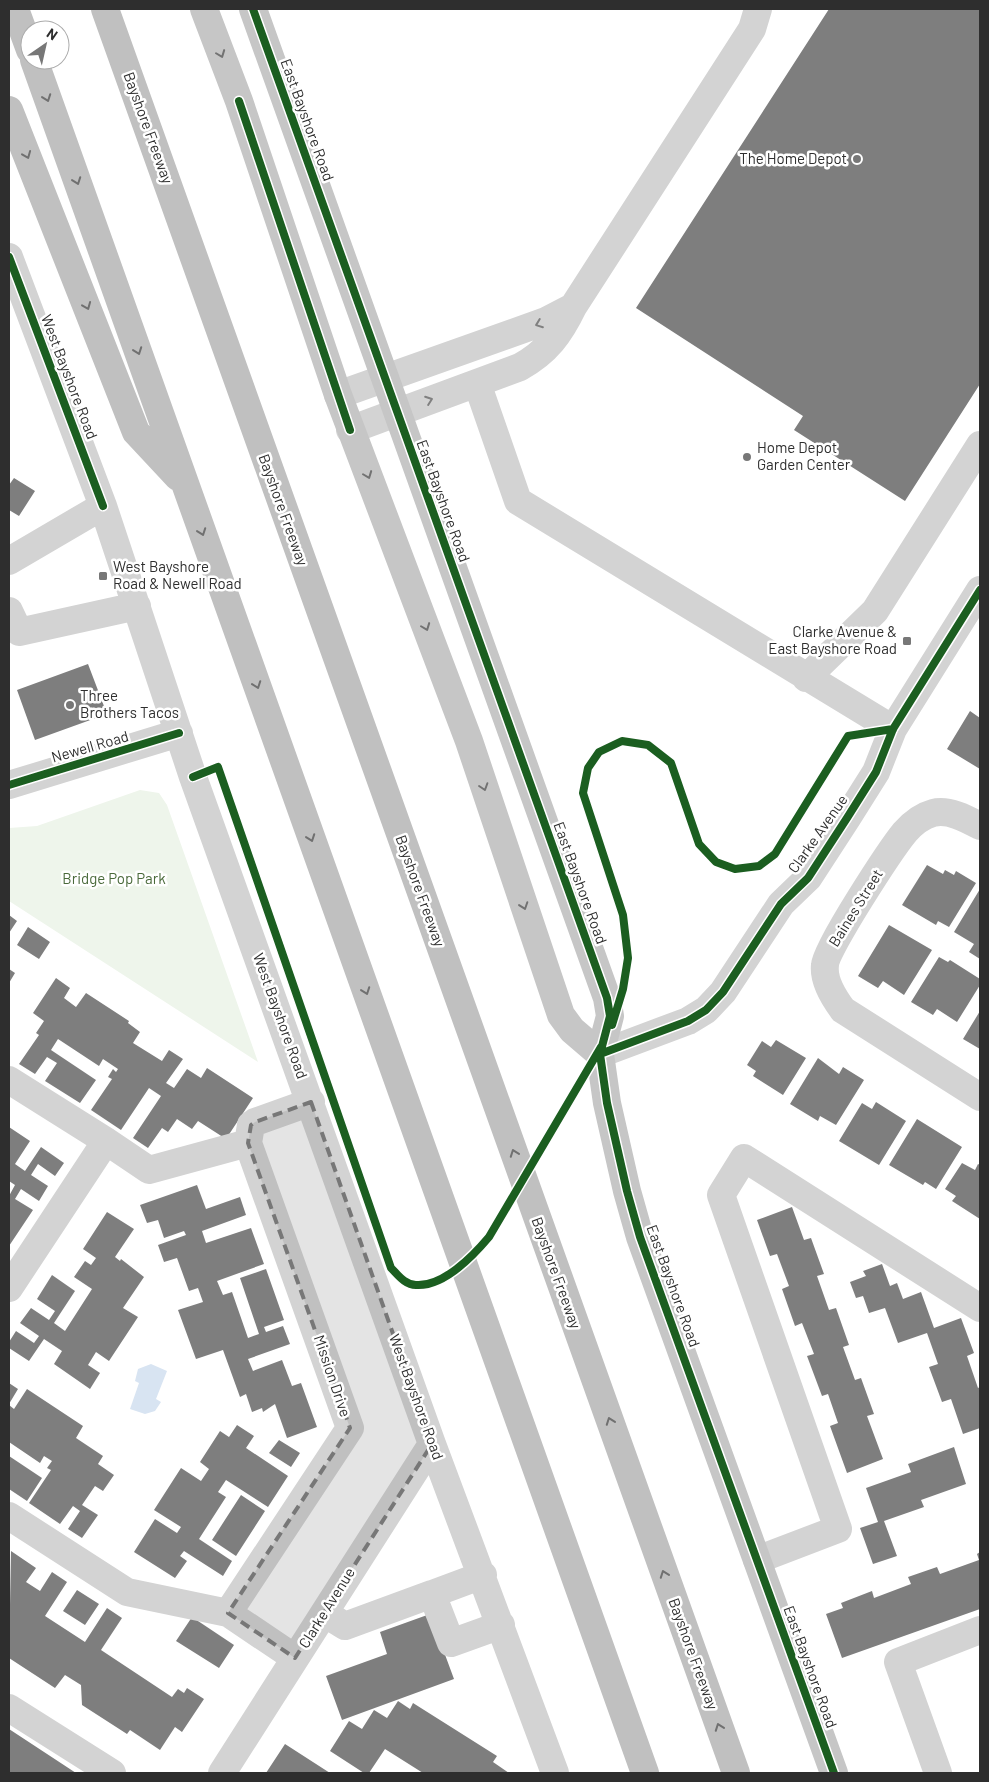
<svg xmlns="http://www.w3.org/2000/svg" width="989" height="1782" viewBox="0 0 989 1782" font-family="Barlow,sans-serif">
<rect width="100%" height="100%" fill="#fff"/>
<!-- green -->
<path fill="#eef5eb" d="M140,790l19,3 8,12 91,257 -249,-161v-73l28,-2z"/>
<!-- water -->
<path fill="#d8e4f2" d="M151,1364l16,7 -11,28 5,3 -6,9 -10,3 -15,-5 9,-26 -4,-2 3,-12z"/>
<!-- building -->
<path fill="#7e7e7e" d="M829,9h151v375l-75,117 -111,-71 9,-14 -167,-108z
M14,478l21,13 -16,25 -10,-6v-25z
M88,664l19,50 -72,26 -18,-50z
M970,711l10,7v51l-33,-20z
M927,865l16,9 2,-4 9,5 2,-4 20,12 -27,44 -11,-6 -2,4 -34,-20z
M980,889v70l-11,-7 5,-8 -20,-12z
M9,915l8,6 -8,12z
M889,925l43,25 -28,45 -21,-14 -5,7 -20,-12z
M28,927l22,15 -11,17 -22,-14z
M939,957l9,5 2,-2 30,19v6l-23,37 -20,-13 -4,6 -22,-13z
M9,969l6,4 -6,10z
M56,978l14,10 -6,10 12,9 10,-14 43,28 -1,2 12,9 -7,11 29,18 7,-11 14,9 -17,24 8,5 13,-19 14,9 6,-10 46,30 -27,41 -28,-18 -6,8 -15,-10 -9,13 -6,-4 -14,20 -15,-10 28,-42 -12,-8 -28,42 -30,-20 21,-31 -4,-2 5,-8 3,3 2,-3 -15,-10 -4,7 -41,-27 -7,11 45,30 -16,23 -35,-22 12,-18 -10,-6 -12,17 -16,-10 20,-29 -3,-2 8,-12 -11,-8z
M980,1011v38l-17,-10z
M776,1040l30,18 -23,37 -30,-19 3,-5 -9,-6 15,-24 9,6z
M818,1058l21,16 4,-7 21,13 -28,45 -16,-9 -2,5 -28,-17z
M876,1102l30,19 -27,44 -40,-24 23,-38 10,6z
M917,1119l45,28 -26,42 -11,-7 -2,3 -34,-20z
M9,1127l21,14 -15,23 10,7 16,-24 23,16 -9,13 -17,-12 -7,11 17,11 -9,15 -18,-12 -6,10 18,11 -24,36v-50l6,-11 -6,-4z
M962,1163l13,7 3,-6 2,1v54l-28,-18 4,-5 -11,-7z
M197,1185l9,24 34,-12 6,18 -44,16 4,12 45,-15 13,36 -47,17 6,14 9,-3 16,46 11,-4 -19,-56 26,-9 18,51 -20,7 2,5 17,-6 7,18 -42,15 5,12 29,-11 10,26 9,-3 16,44 -30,11 -12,-34 -12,8 -1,-4 -10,4 -6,-18 -6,3 -17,-47 -27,9 -18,-49 25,-8 -5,-14 -9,3 -12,-33 -13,4 -6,-17 28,-10 -2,-4 -20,7 -6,-18 -11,3 -7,-18z
M792,1207l12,33 7,-2 13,36 -7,2 12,34 7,-2 13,37 -6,2 12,33 6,-2 13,36 -7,2 16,43 -36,14 -17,-47 8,-3 -10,-29 -6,2 -15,-40 7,-2 -12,-31 -7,3 -13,-37 7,-3 -12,-32 -7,2 -13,-36z
M107,1212l27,17 -19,28 5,4 1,-2 23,18 -21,31 15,9 -29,44 -13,-9 -8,13 12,8 -10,16 -36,-25 8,-13 -18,-12 -15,22 -20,-13v-6l7,-11 18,12 5,-7 -19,-13 11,-15 18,12 6,-9 -18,-12 15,-24 23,16 -21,32 11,8 27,-42 -18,-12 11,-16 6,4 5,-7 -13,-9z
M882,1264l8,22 7,-3 6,16 18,-7 13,36 27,-10 13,35 -7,3 11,32 2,-1v41l-17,6 -12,-35 -9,3 -13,-35 9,-3 -11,-31 -29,10 -13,-35 -16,5 -6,-17 -7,2 -6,-16 16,-6 -3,-5z
M9,1383l9,6 -9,15z
M27,1389l56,37 -7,12 27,18 -5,8 16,11 -11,16 -8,-5 -13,19 16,10 -16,23 -14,-9 12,-18 -7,-5 -13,18 -31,-21 22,-33 -4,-2 5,-7 -8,-5 -4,7 -31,-21v-37l5,4z
M237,1425l17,11 -8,12 42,28 -20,31 -42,-27 -8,12 8,5 -27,42 33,22 -9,15 -39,-25 -4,5 7,5 -12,17 -41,-26 21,-33 22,14 4,-6 -27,-17 27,-42 20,13 8,-12 -9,-7 20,-31 9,6z
M279,1440l21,13 -9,14 -22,-14z
M954,1447l12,37 -45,16 3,7 -40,14 13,35 -24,8 -13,-36 18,-6 -12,-34 45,-16 -3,-8z
M9,1456l33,22 -15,23 -18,-12z
M241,1495l24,16 -29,45 -24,-16z
M11,1551l25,17 -10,14 14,9 12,-19 15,10 -22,34 40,26 22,-34 15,10 -21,32 71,47 6,-8 6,4 3,-5 17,11 -22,33 -7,-5 -15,23 -30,-20 -3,4 -45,-29 -1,-20 -16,-10 -10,13 -46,-30z
M980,1552v57l-138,49 -16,-44 17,-6 -2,-5 31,-12 2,7 37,-14 -3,-7 29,-10 3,7 39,-14 -2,-6z
M77,1590l22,14 -14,21 -22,-14z
M430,1614l24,65 -112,41 -16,-44 61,-22 -7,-22z
M192,1617l42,28 -15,23 -43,-27z
M398,1701l12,8 3,-6 84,53 -4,6 16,11h-86l-38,-24 -16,24h-5l-34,-22 19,-30 13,8 12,-19 13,8z
M9,1729l67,44h-67z
M285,1744l45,29h-64z"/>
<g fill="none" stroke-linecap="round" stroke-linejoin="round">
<!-- minor -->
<path stroke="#d3d3d3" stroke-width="28" d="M9,257l94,249 90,271 239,667 123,329
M477,383l41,118 375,228
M338,395l208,-74 27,-14
M350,430l170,-63c27,-15 40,-33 53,-60l179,-278 6,-20
M9,561l94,-55
M9,611l10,21 118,-26
M806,678l69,-67 105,-166
M9,785l170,-52
M980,826c-13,-7 -31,-17 -47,-13 -11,3 -20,10 -28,19 -14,17 -79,116 -80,133 -2,16 9,33 18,45l137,87
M600,1054l88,-33 18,-11 17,-18 58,-88 27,-26 39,-60 29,-46 17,-43 87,-139
M9,1080l97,61
M9,1288l97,-147 43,29 99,-27
M9,1516l118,76 101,21 122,-185 -102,-285 3,-18 4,-3 56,-20
M757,1560l81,-31 -117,-334 23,-37 236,150
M432,1594l51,-19
M228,1613l67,45
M324,1613l21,13 87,-32 19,49 50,-18
M9,1708l103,65
M222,1773l210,-329
M938,1773l-40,-111 82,-32"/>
<!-- major -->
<path stroke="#c6c6c6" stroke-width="28" d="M204,9l35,92 99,294 131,346 92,274 11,15 28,24
M253,9l354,989 3,18 -10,38 7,49 20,88 13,46 194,536"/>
<!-- highway -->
<path stroke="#c0c0c0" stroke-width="28" d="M15,9l15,41
M105,9l631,1764
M34,60l611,1713
M9,110l127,322 42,45"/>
<defs>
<path id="cycleway" d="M253,9l354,989 3,18 -10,38 7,49 20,88 13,46 194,536
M239,101l111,329
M9,257l94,249
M193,777l25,-10 173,501c7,7 14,17 25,17 27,2 57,-29 73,-48l112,-190
M9,785l170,-52
M612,1025l11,-36 5,-31 -5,-43 -40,-122 5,-25 11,-16 23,-11 26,4 23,18 28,81 17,18 19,7 24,-3 16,-12 73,-118 45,-7
M600,1054l88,-33 18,-11 17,-18 58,-88 27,-26 39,-60 29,-46 17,-43 87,-139"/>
</defs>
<!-- cycleway casing -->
<use href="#cycleway" stroke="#fff" stroke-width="11"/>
<!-- cycleway -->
<use href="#cycleway" stroke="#1b5e20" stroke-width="8"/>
</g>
<!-- one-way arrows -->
<defs><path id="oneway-chevron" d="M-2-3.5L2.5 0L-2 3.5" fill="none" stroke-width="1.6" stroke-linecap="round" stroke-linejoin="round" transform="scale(1.25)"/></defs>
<g stroke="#727272">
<use href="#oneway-chevron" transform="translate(221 54) rotate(69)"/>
<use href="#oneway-chevron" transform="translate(368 475) rotate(69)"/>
<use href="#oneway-chevron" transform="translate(426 627) rotate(69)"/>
<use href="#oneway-chevron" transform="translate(484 787) rotate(72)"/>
<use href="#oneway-chevron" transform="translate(524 906) rotate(71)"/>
</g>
<g stroke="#707070">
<use href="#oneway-chevron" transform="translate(47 98) rotate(70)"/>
<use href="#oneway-chevron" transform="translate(27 155) rotate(68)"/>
<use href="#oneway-chevron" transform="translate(77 181) rotate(70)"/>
<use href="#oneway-chevron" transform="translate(87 306) rotate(68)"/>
<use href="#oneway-chevron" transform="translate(138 351) rotate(70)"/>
<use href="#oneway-chevron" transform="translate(202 532) rotate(70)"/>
<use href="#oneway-chevron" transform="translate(257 685) rotate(70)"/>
<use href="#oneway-chevron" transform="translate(311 838) rotate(70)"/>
<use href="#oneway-chevron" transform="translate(366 991) rotate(70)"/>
<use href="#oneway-chevron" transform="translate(514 1153) rotate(-110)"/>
<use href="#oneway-chevron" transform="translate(610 1421) rotate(-110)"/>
<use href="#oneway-chevron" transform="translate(664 1574) rotate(-110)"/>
<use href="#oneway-chevron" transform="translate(719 1727) rotate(-110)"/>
</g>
<g stroke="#808080">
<use href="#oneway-chevron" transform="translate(539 324) rotate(159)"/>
<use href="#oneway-chevron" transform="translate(429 400) rotate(-20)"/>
</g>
<!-- marked area -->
<path fill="#777" fill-opacity="0.2" stroke="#777" stroke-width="4" stroke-dasharray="10 6" stroke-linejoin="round" d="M311,1102l121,342 -137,214 -67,-45 122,-185 -102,-285 3,-18 4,-3z"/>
<!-- markers -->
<g fill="#777" stroke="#fff" stroke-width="2">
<circle cx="857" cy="159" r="5"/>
<circle cx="747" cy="457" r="5"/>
<rect x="98" y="571" width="10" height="10" rx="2.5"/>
<rect x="902" y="636" width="10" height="10" rx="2.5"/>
<circle cx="70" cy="705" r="5"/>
</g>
<g text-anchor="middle" stroke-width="5" stroke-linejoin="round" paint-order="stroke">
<!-- street labels -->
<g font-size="15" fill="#2e2e2e" stroke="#fff">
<text transform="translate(307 120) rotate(70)" y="5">East Bayshore Road</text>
<text transform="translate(148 128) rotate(70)" y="5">Bayshore Freeway</text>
<text transform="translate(69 377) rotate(69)" y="5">West Bayshore Road</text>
<text transform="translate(443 501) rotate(70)" y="5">East Bayshore Road</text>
<text transform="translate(283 510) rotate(70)" y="5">Bayshore Freeway</text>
<text transform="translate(90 747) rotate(-16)" y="5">Newell Road</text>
<text transform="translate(818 834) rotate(-55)" y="5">Clarke Avenue</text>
<text transform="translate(580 883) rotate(70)" y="5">East Bayshore Road</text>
<text transform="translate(420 891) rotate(70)" y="5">Bayshore Freeway</text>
<text transform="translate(856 908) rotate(-58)" y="5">Baines Street</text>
<text transform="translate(280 1016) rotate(70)" y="5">West Bayshore Road</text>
<text transform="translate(556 1273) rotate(70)" y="5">Bayshore Freeway</text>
<text transform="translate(673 1286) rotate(70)" y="5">East Bayshore Road</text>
<text transform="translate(332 1376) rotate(71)" y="5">Mission Drive</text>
<text transform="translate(416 1397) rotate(70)" y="5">West Bayshore Road</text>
<text transform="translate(327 1608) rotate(-58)" y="5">Clarke Avenue</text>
<text transform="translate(693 1654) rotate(70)" y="5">Bayshore Freeway</text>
<text transform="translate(810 1667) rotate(70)" y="5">East Bayshore Road</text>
</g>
<!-- poi labels -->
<g font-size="15" fill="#2e2e2e" stroke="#fff" text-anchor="start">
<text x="847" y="164" text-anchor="end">The Home Depot</text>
<text x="757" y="453">Home Depot<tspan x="757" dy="17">Garden Center</tspan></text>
<text x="113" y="572">West Bayshore<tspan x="113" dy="17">Road &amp; Newell Road</tspan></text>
<text x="897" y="637" text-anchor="end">Clarke Avenue &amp;<tspan x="897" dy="17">East Bayshore Road</tspan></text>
<text x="80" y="701">Three<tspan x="80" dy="17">Brothers Tacos</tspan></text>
</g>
<!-- park labels -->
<g font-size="15" fill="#4a6a3b" stroke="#fff">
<text x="114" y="884">Bridge Pop Park</text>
</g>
</g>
<!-- border -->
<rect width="989" height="1782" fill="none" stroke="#2e2e2e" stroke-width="20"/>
<!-- north arrow -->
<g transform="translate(45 45) rotate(34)"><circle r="24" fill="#ffffff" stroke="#ababab"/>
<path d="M0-4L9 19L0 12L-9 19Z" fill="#777777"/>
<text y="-8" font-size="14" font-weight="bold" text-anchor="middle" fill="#2e2e2e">N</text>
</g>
</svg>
